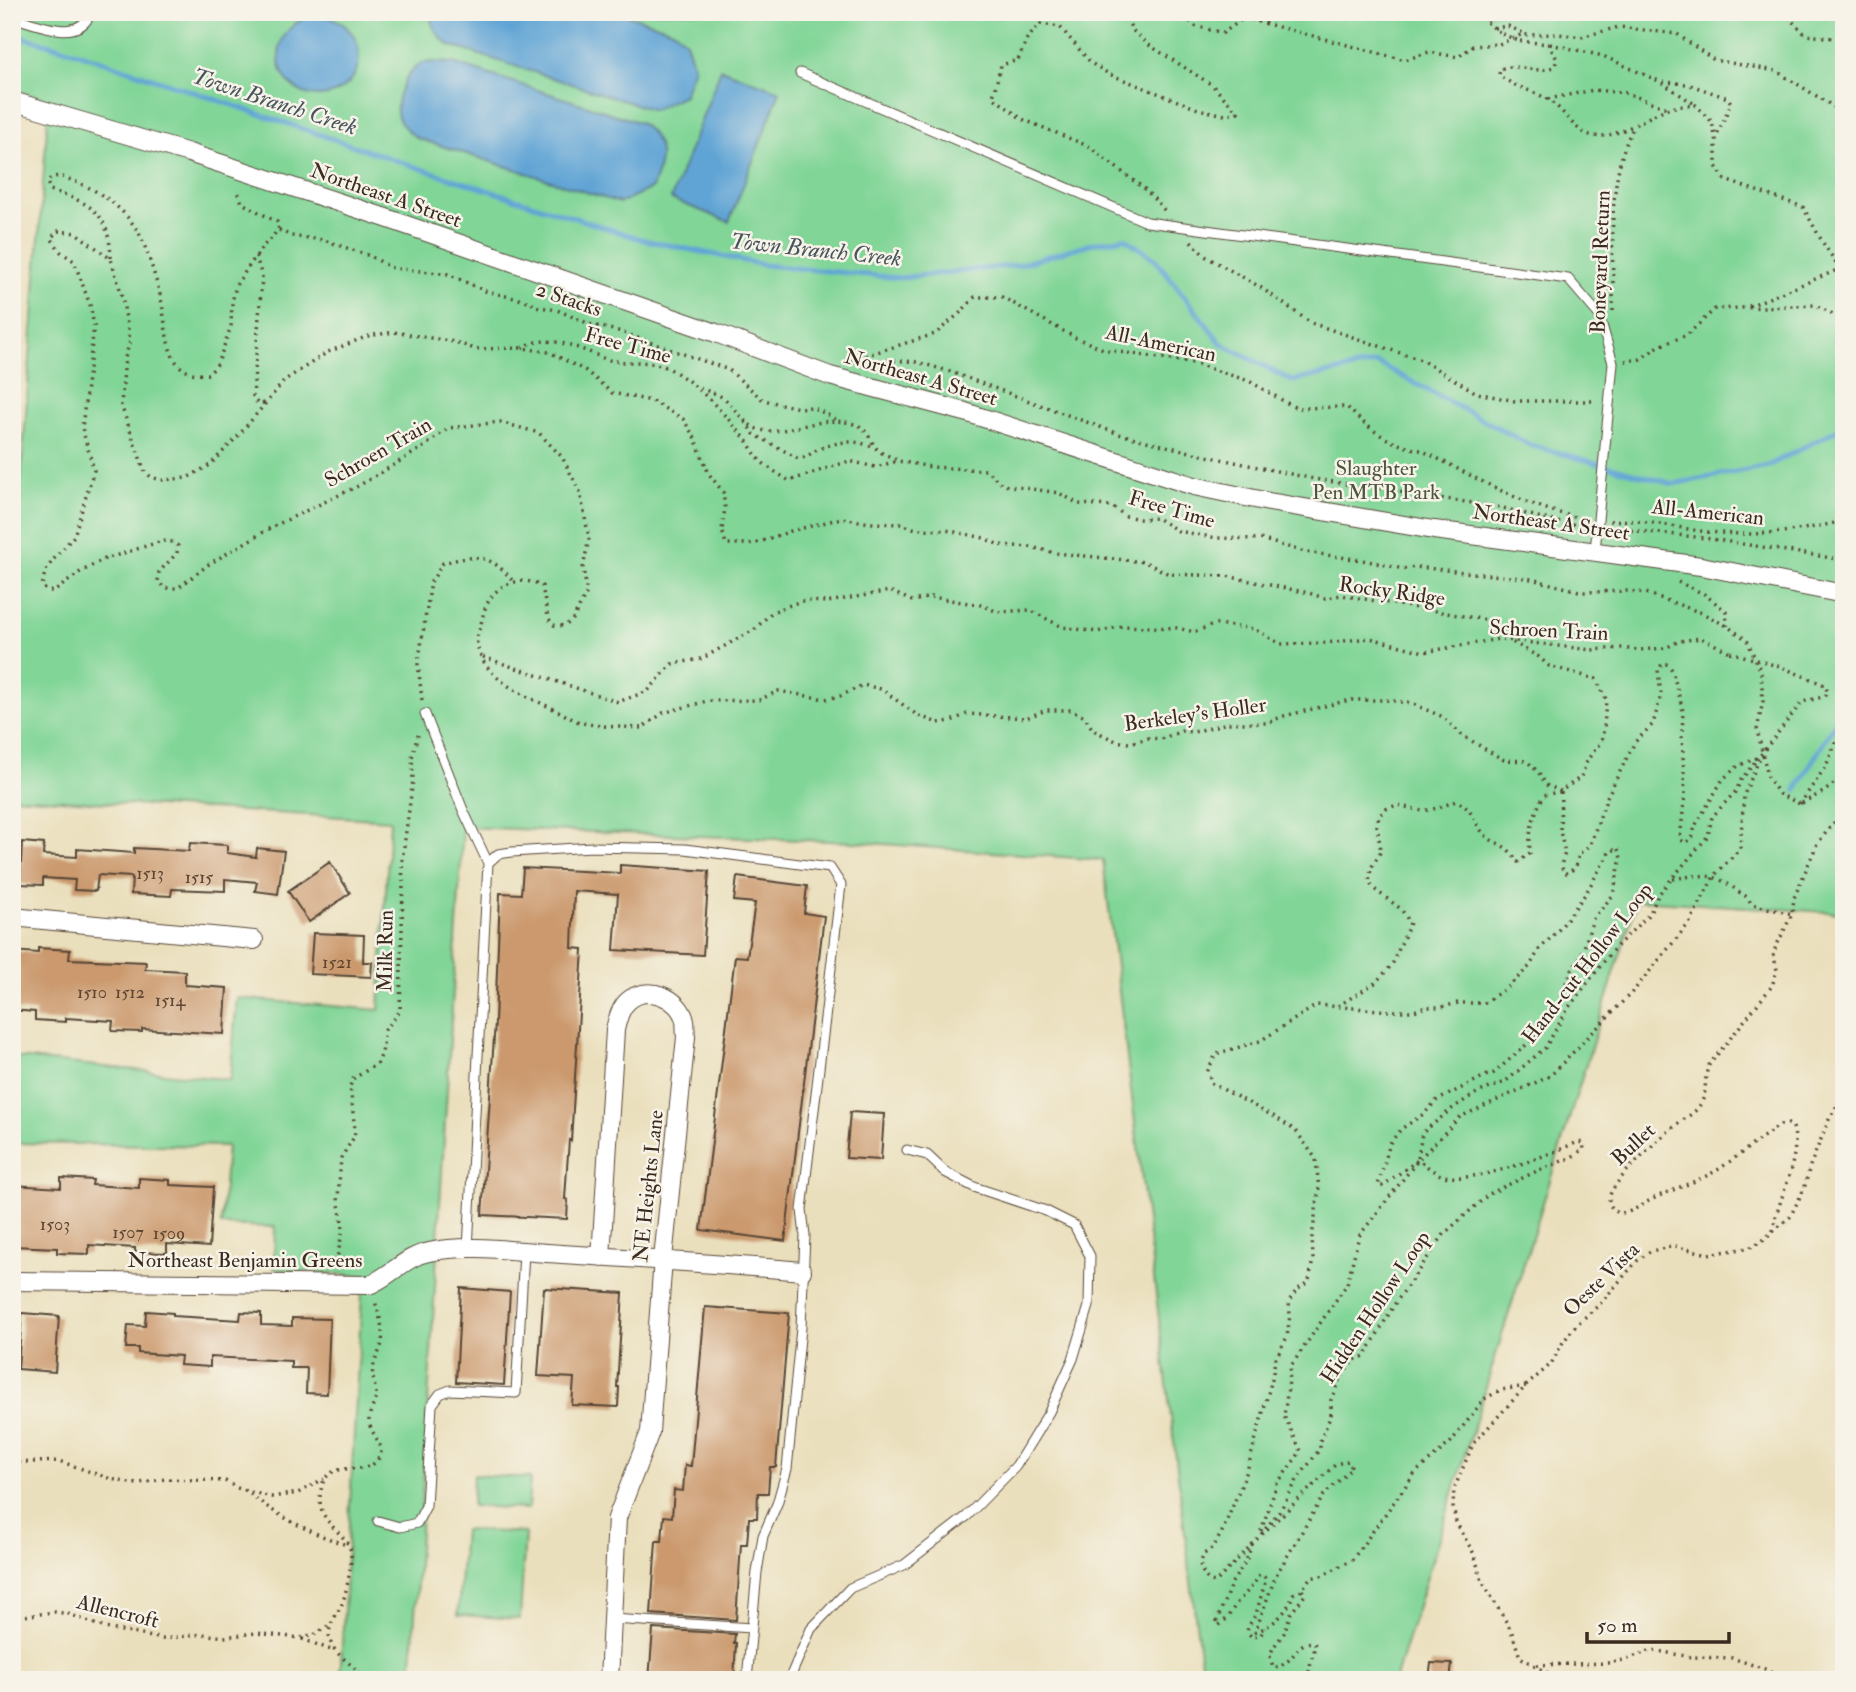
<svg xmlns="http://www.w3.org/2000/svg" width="1856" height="1692" viewBox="0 0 1856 1692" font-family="'IM FELL Double Pica',serif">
<rect width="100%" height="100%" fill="#f7f3e8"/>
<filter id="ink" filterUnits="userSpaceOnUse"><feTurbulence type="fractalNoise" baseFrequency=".0143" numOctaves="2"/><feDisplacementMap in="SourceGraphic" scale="14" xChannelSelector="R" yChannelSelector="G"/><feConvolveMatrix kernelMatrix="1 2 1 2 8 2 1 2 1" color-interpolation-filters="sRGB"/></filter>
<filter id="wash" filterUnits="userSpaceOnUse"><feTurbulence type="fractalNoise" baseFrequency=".00686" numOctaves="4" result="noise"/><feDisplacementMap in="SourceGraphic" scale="28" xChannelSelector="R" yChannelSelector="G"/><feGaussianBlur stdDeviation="1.57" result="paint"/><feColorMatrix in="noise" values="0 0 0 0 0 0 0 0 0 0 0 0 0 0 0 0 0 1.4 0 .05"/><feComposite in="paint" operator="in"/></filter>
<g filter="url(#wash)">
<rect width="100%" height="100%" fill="#eadfbc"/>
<!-- green -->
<path fill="#81d597" stroke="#5e805a" stroke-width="2" d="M12,12h1832v901l-207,-13 -242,780h-192l-100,-820 -247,-18 -393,-15 -52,853h-71l23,-404 -89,-7 1,-42 -54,-2 6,-79 -215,-3v-86l218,23 7,-82 142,12 11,-190 -378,-23v-193l37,-504 -37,-10z
M473,1475l57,3 -2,31 -56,-3z
M464,1530l61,3 -5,86 -62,-4z"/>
<!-- water -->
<path fill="#60a4d5" stroke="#4e677a" stroke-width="2" d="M430,12h189l54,18 13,11 8,26 -10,28 -31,15 -204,-65c-12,-10 -18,-17 -19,-33z
M279 56a40 40 0 1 1 80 0a40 40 0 1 1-80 0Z
M433,62l20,1 188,60c25,21 22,37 11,65l-32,15 -203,-65c-7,-5 -16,-12 -19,-21 -5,-17 8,-46 24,-54 1,0 10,-1 11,-1z
M721,69l59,22 -51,131 -58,-23z"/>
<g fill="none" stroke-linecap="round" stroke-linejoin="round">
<!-- stream -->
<path stroke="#60a4d5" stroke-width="5" d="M12,34l60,17 350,118 222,71 120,25 135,13 119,-13 71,-21 36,-6 30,21 66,84 71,38 85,-18 153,82 143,39 95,-18 76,-40
M1796,790l48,-83"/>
</g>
<g id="blocks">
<!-- building -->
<path fill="#cb996d" d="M22,842l22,2 -1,11 34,2v-8l57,4v-5l55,3 1,-8 37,2v8l29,4 1,-9 27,3 -6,43 -23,-3 2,-9 -32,-3v12l-53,-2 -1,7 -40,-2 1,-17 -34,-2 -2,16 -22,-1 1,-10 -32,-2v7l-23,-1z
M330,862l20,31 -41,29 -21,-31z
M620,865l89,6 -6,84 -89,-5 4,-56 -44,-3 -2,57 11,1 -12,192 -2,-1 -2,28 -2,31 3,1 -1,19 -85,-4 13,-193 5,-129 21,1 2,-26 97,5z
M737,877l70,9 -3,27 20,3 -39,325 -84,-11 34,-274 12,1 8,-54 -21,-2z
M313,933l51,2 -1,27h9l-1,15 -61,-3z
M38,948l32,2 -1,9 77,3 -1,7 40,2v14l42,3 -3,46 -82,-5v3l-30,-1 1,-10 -47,-3v4l-31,-2v-8l-23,-2v-59l26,2z
M850,1112l34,2 -3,46 -35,-2z
M61,1178l32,2 -1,5 47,3v-10l31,2v5l43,2 -4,60 -42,-3v9l-32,-1v-4l-46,-3v9l-32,-1v-5l-45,-2v-61l49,3z
M461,1288l49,4 -6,93 -48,-3z
M544,1288l79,5 -6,94h2l-1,20 -46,-2 2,-27 -36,-2z
M705,1307l84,6 -13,154h-6l-2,26h-10l-1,25h-8l-2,26h-6l-5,76 -85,-6 5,-73h6l2,-25 8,1 2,-27 9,1 2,-26 6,1z
M146,1311l27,2v3l67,4 1,-8 20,1v12l31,1v-8l38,1 -3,75 -21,-1 1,-25h-16v-7l-81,-4v10l-30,-2 1,-9 -43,-3v-5h-12l2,-23 17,1z
M22,1313l37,3 -4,56 -37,-3z
M653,1629l82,5 -1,9h2l-2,37h-85z
M1431,1663l21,1 -2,16h-21z"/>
</g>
</g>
<g filter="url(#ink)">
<use href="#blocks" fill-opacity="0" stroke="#554536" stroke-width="2"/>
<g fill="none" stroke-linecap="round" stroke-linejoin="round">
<defs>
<path id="service" d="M12,17c23,6 67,28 79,-5
M800,73l347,149 421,57 31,36 14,48 -18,188
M425,714l38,96 25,53
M468,1249l20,-386 10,-9 14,-2 80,-5 93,2 145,19 11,17 -39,325 3,26 -4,92 -14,141 -10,35 -14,32 -6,36 -10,108
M378,1521l22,6 17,-4 9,-17 6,-101 8,-11 10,-4 66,3 8,-141
M612,1619l140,9
M791,1680l1,-7 19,-44 39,-41 54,-23 63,-49 49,-50 33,-54 24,-53 16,-53 1,-50 -16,-31 -28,-14 -72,-24 -29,-15 -18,-17 -20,-5"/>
<path id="minor" d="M12,101l177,52 197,65 330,115 114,43 135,36 229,74 75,16 165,28 267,36 143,28
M12,917l242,23
M601,1257l14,-227c2,-10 5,-22 13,-29 19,-17 52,-4 57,20 1,5 0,11 1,16l-23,222 -13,173 -33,86 -8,162
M12,1281l357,4c22,-9 37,-29 60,-33 43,-9 90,0 133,2 80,5 160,10 240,17"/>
</defs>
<!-- service casing -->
<use href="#service" stroke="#554536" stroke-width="11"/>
<!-- minor casing -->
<use href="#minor" stroke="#554536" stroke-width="20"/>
<!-- path -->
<path stroke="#554536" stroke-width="3.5" stroke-dasharray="2 5" stroke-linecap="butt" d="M1124,12l8,18 17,15 63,40 26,27 -13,3 -27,-6 -89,-35 -18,-11 -31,-36 -20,-3 -13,15 -9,21 -17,5 -8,32 29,22 66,27 58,44 19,21
M1179,12l16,14 28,7 21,-15
M1478,12l2,5 22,17
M1783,12l23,23 38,4
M1244,18l161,42 24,-8 29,5 15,-11 26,-2 22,-9 38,-1 22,3 38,-10 58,7 37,26 62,11 68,42
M1494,28l14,-2 17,8
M1520,41l28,3 9,15 -2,7c-21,10 -36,-4 -55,3l-1,6c14,12 33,15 48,24 14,8 20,21 32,30 24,21 62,-10 85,-19 10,-4 22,-4 32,-5l16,17 4,18v26l9,14 78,27 20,36 17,26
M1550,44l53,12 58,26 35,23
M1663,82l24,2 41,14 3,5 -15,35
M1548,99l46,-9 32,3 41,15
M279,230l12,6 33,4 46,16 22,12 56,6 37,17 46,11 3,4 23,4 35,15 26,6 111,39 34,30 36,8 13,-1 28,14
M1191,241l14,15 55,31 51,36 110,37 56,33 38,8h81
M256,256l6,21 -9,119 4,7h8
M111,258c-2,-47 -21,-55 -61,-68l-3,-8c9,-10 18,-4 29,0 27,10 52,30 65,55 7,16 20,56 22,73 5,30 4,68 46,64l9,-11 13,-37 1,-23 4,-18 27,-39 9,-8 7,-11 -2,-5 -35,-19 -5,-14
M1749,306l91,-37 4,-3
M1613,311c1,-59 -8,-131 21,-185
M522,348c23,-16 57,0 81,10 19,8 45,-1 67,11 29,16 52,43 74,68 6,8 11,19 19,26 8,7 18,12 26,18l60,-20 26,6 23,-6 33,6 55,3 17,15 56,8 20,11 32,2 15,10 14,3 17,-1 21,13 39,7 43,1 45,13 63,9 35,8 13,-2 115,12 52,13 45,-1 18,2 56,20 25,13 20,14 14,32 2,29 -6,29 11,47 11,17 21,10
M1625,361l15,-2 19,-13 28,-11 28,-26 101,-4 28,15
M845,362l90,-28 25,-21 15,-16h27l74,41 30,12 87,13 56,18 47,27 51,-1c20,21 44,39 74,43 54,27 104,58 164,69
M867,367l22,-7 28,2 31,9 171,63 83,21 112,24 185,28 58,15 28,4
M700,388c9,4 23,7 29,15 8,9 16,21 28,26 28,9 62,-16 97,-5 15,4 15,18 25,27 5,4 14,6 20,9
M745,422l9,12 43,24c9,1 12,-4 20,-8 20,-9 40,-12 59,-1
M1610,521c33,-3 65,7 98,11 51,5 86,0 136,-11
M1610,528l95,10 139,22
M1678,582l26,12 22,17 1,15
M483,657l135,45 30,-11 24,-27 29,-5 53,-29 18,-18 29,-11 27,1 62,-11 22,10 19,-4 50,8 17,7 32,-2 32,17 35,5 26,-6 54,2 18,4 21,-8 38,5 27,15 44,-1 45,-5 54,14 75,-13 93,11 29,-2 18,2 27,-2 13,-7 22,-3 29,14
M422,700l-4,-36 13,-82 12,-19c34,-9 47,-9 70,18
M1561,791l-15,-6 -7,-12 -12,-12 -23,-1 -41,-24 -20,-19 -32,-14 -25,-3h-36l-66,16 -17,7h-40l-33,9 -12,-1 -21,8 -12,-1 -20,5 -13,-2 -23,-11 -8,-13 -14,-7h-25l-20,8 -59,-4 -16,7 -13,2 -21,-8 -36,-26 -18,-4 -23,11 -15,3 -47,-8 -19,9 -52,1 -44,12 -21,15c-19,-1 -40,-1 -59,-5 -9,-2 -17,-8 -25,-12 -29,-14 -73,-29 -81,-66 -1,-7 2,-14 4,-21 2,-9 4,-18 9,-25 10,-17 35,-23 52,-13l6,32 6,7 10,1 8,-5 15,-29 -4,-24 6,-30 -9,-46 -18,-35 -23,-24 -39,-11 -51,6 -27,20 -62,37 -88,42 -63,37 -31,24h-14l-6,-7 1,-9 18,-19 1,-7 -5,-4 -11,-1 -60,19 -23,13 -24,18h-8l-5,-5 3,-14 8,-12 21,-24 20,-66 -12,-42 12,-102 -4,-21 -16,-44 -13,-9 -10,-14 7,-7 18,2 35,26 11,37 8,45 -5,17 -4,47 24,67 6,5 10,3 26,-2 23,-13 29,-30 46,-55 43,-28 40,-16 26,-4 61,10 20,7 47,-1 27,4 37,19 26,22 40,8 31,18 12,19 14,36 14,18 2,16 -3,22 4,14h28l37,-13 51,-13 28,5 31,1 15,5 30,1 38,8 15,7 32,2 24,6 90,9 24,12 57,2 83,17 15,5 17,-3 152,26 17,12 2,9 27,15 10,9 47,13 10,20 -2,30 -3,13 -13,17 -7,18 -20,14 -1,40 5,22 -4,12 3,8h5l7,-7 3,-12 11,-9 17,-48 28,-55 18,-18 8,-29 -3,-25 5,-7 6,2 3,5 11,41 -1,26 3,57 -5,45 5,4 7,-4 3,-13 28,-47 15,-13 21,-9 43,-55 21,-5 5,-4 -3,-8 -41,-17
M1802,803l23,-12 19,-16
M1800,804l26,-38 18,-43
M1618,849l3,9 -8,37 -20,24 -11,35 -12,19 -17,43 -12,16 -47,41 -9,3 -49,25 -11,12 -24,16 -11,14 -12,42 4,1 36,-26c7,4 15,12 23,15 31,11 106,-20 137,-33l5,1 1,6 -14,9 -33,13 -48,23 -44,39 -51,72 -29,51 -11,4 -14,18 -9,22v15l-11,26v8l-23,31 -16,29 -22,28 -43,45c-11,-1 -13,-9 -16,-18l4,-10 9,-6 10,-18 24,-59 25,-92 3,-19 12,-23 3,-22 -1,-14 7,-10 13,-10 4,-22 -1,-22 7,-47 -3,-31 -20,-28 -21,-14 -64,-34 -3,-13 8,-16 44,-13 57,-36 74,6h23l12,-4h16l16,-4h26l25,-17 21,-20 9,-16 22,-23 25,-34 24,-42z
M1673,879c30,-5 41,-7 66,13 6,4 9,4 12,12l41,10 2,-16 23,-54 27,-34
M1338,1006l37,-23 17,-18 18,-42 -9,-14 -27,-20 -5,-7 2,-14 10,-17 -4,-25 2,-10 7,-7 11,-4 25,6 16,-3 18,-7c17,7 17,21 28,33 7,8 16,9 23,15 4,3 8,9 11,13l12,-9c-2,-22 4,-39 14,-58l15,-3
M1418,1158l4,-25 31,-25 22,-14 30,-12 40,-34 24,-41 43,-56 38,-38 8,-18 50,-59 4,-19 24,-26 5,-11 17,-22
M1773,1231c4,-31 29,-72 20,-104l-5,-3 -8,1c-21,14 -40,30 -61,44 -22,14 -53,21 -77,36 -7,4 -16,10 -25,7 -4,-1 -8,-8 -8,-12 -1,-16 52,-63 66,-74 7,-6 15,-10 21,-16 14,-15 6,-28 13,-45l63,-79 5,-16 -4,-17 19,-39
M342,1268l-5,-9 6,-31 -5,-30 3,-40 13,-21 1,-7 -5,-44 3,-7 25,-16 4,-10 3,-23 15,-19 3,-125 -1,-25 11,-81 -1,-23 6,-22
M1526,1386l25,-22 12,-22 13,-17 23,-20 38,-44 14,-10 24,-5 33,8 41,-6 14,-8 27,-23 14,-28 6,-23 20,-49 14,-22
M12,1463l47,-2 52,18 23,5 31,-5 60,2 12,7 34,9 27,-4 26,-14
M250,1494c27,22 61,39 94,50
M1261,1531l16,-47 24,-33 -17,-35 7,-50 56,-82 12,-48 59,-76 42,-43 90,-41 85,-87 55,-67 24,-46 26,-27 4,-54 17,-40
M1262,1534l74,-70 12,-3 4,7 -28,27 -48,80 -21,57c18,-6 33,-20 38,-38l9,-4 8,-12 11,-2 31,-16 63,-87 36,-31 33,-43 17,-9 25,-4 -53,58 -19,45 -1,18 3,15 18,32 8,27 29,49 9,27 40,23
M1252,1544l-6,17 -15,23 -15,39 3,2c9,-5 12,-14 18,-22 8,-10 16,-15 21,-27l5,-1 3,4 -10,35 -8,13 -1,5 5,5 8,-1 5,-8
M1302,1590l3,5 -14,18 -7,20 -11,15 -3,8 3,11h7c3,-3 7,-5 10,-8 8,-9 9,-16 23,-17l3,4c-6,10 -5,27 -11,34
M12,1615l13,1 30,-4 14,2 36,14 58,11 39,-5 22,3 32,-4 44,5 14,-3 17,-11
M302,1639l32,12
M1537,1665l70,-2 17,-3 28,-10 39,7 41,1 36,12 12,10
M364,1680c-8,-15 -25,-21 -32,-35 -8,-15 3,-27 9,-39 5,-10 11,-42 10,-53 -3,-23 -42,-30 -28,-70 9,-24 43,-6 55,-24 10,-13 -9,-25 -9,-39 0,-9 7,-17 7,-25 0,-9 -5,-18 -3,-26 1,-9 7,-17 9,-26 2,-14 -3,-28 -7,-42"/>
<!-- service -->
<use href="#service" stroke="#fff" stroke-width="9"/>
<!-- minor -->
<use href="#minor" stroke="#fff" stroke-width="18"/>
<!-- path-bridge -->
<path stroke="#554536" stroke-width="3.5" stroke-dasharray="2 5" stroke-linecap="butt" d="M1502,34l18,7
M1730,652l54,16"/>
</g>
</g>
<g text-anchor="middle" stroke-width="5" stroke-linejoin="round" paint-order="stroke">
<!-- number labels -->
<g font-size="18" fill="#5f4632">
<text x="150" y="879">1513</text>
<text x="199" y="883">1515</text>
<text x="337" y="968">1521</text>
<text x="92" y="998">1510</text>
<text x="130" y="998">1512</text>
<text x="170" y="1006">1514</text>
<text x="55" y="1230">1503</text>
<text x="128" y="1238">1507</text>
<text x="169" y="1239">1509</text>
</g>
<!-- street labels -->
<g font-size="21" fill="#3b2a1e" stroke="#f7f3e8">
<text transform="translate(386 195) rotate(19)" y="7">Northeast A Street</text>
<text transform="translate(1600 262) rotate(-88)" y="7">Boneyard Return</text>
<text transform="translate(569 299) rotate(19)" y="7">2 Stacks</text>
<text transform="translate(1161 343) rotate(12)" y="7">All-American</text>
<text transform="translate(628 345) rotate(15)" y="7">Free Time</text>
<text transform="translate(921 377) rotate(16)" y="7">Northeast A Street</text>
<text transform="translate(378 452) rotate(-30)" y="7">Schroen Train</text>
<text transform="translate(1172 509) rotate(16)" y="7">Free Time</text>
<text transform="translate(1708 512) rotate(6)" y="7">All-American</text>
<text transform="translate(1551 522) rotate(8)" y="7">Northeast A Street</text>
<text transform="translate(1392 591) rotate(8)" y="7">Rocky Ridge</text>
<text transform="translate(1549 630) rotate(3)" y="7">Schroen Train</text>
<text transform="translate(1195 714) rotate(-8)" y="7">Berkeley's Holler</text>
<text transform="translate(385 951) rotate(-89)" y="7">Milk Run</text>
<text transform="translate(1587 963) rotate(-52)" y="7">Hand-cut Hollow Loop</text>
<text transform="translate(1633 1144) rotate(-43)" y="7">Bullet</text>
<text transform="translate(648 1186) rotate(-84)" y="7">NE Heights Lane</text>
<text x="245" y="1267">Northeast Benjamin Greens</text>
<text transform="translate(1601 1279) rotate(-44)" y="7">Oeste Vista</text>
<text transform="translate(1375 1307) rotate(-56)" y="7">Hidden Hollow Loop</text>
<text transform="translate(118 1611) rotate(14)" y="7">Allencroft</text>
</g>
<!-- park labels -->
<g font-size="21" fill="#4c553c" stroke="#f7f3e8">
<text x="1376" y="475">Slaughter<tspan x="1376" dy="24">Pen MTB Park</tspan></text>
</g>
<!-- water labels -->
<g font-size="23" font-style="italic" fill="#48555e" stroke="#f7f3e8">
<text transform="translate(275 101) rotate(18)" y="8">Town Branch Creek</text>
<text transform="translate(816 249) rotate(6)" y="8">Town Branch Creek</text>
</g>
</g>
<!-- margin -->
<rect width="1856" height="1692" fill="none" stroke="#f7f3e8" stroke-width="42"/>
<!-- scale -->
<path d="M1587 1632v10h142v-10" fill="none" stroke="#3b2a1e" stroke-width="3.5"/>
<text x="1597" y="1632" font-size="21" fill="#3b2a1e" stroke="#f7f3e8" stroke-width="5" paint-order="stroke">50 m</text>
</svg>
